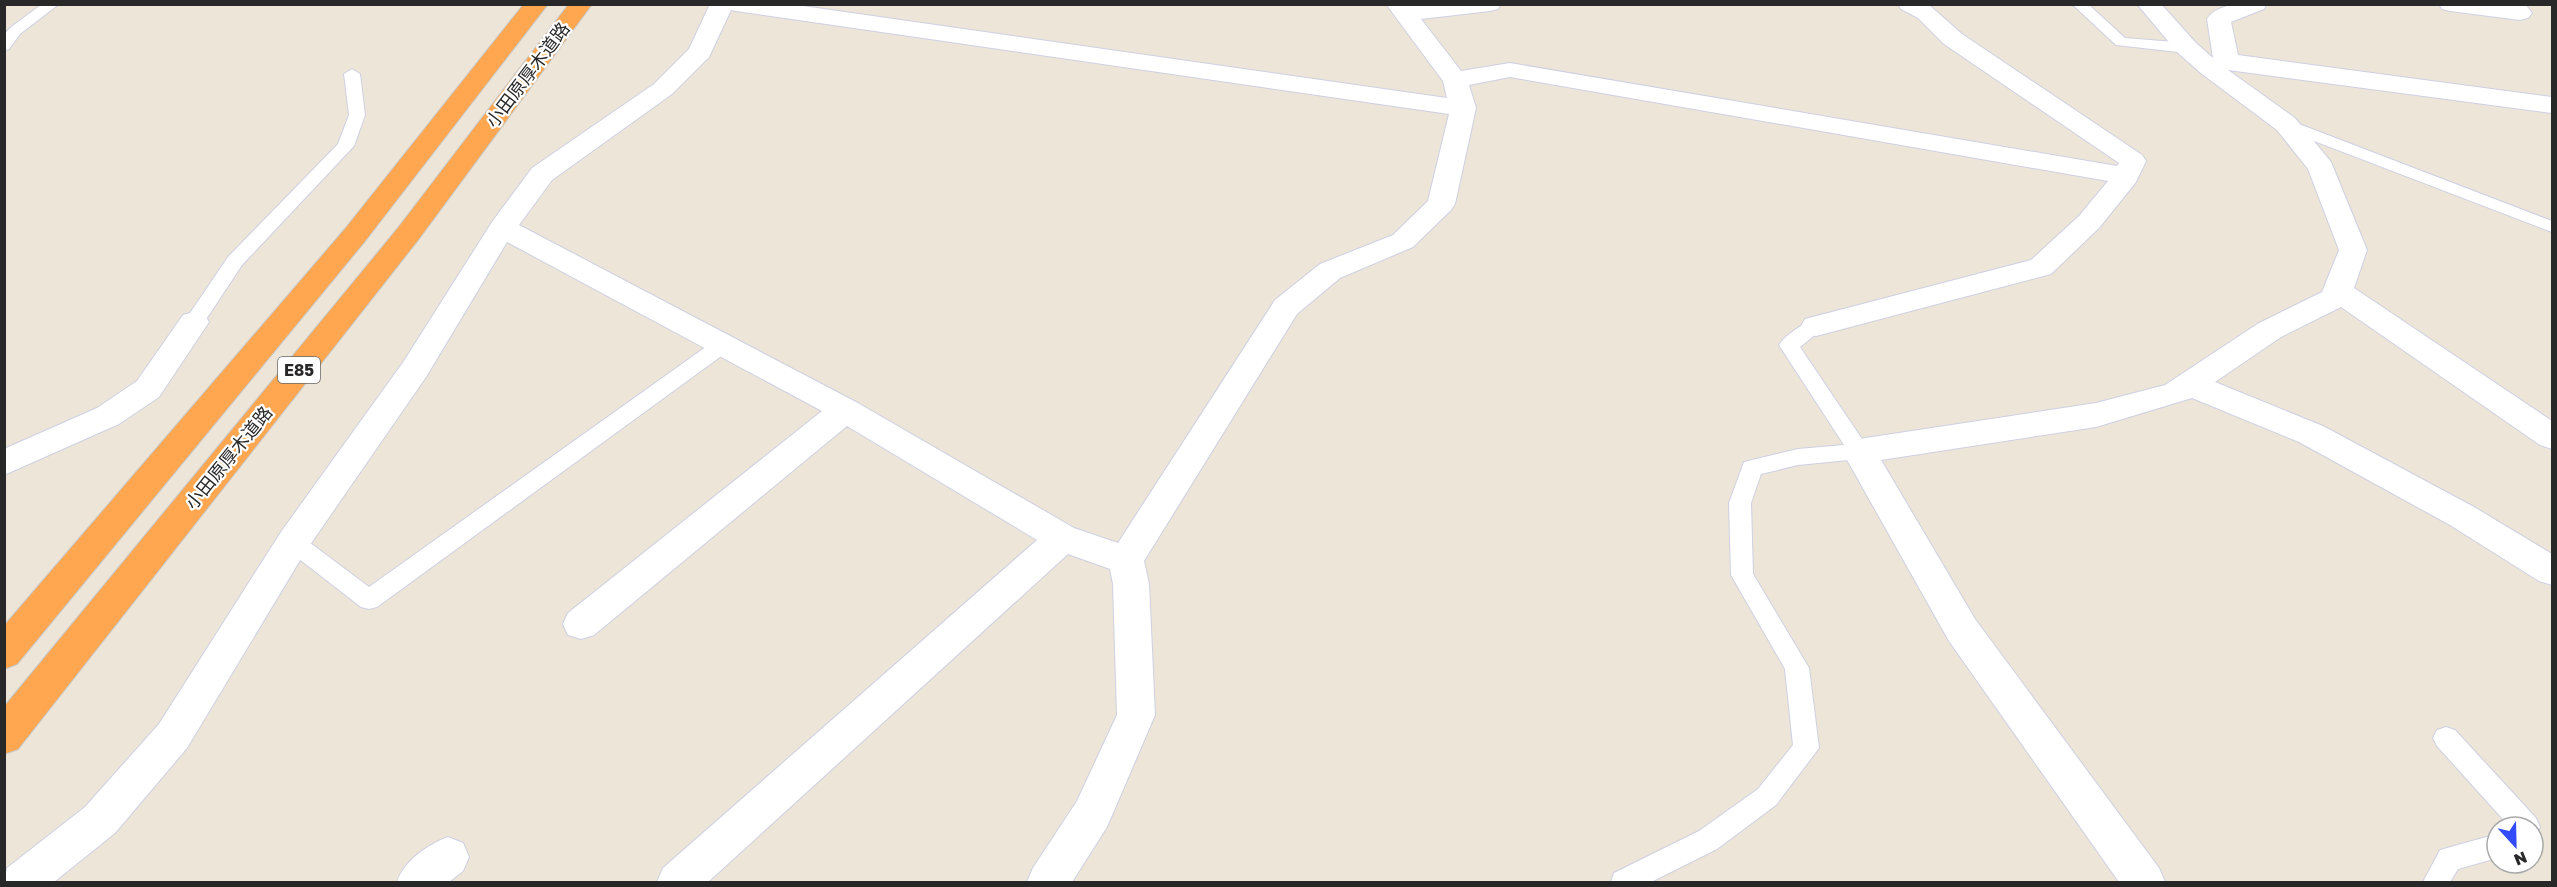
<svg xmlns="http://www.w3.org/2000/svg" width="2557" height="887" viewBox="0 0 2557 887" font-family="'Golos Text','Noto Sans JP',sans-serif">
<rect width="100%" height="100%" fill="#ece5d8"/>
<g fill="none" stroke-linecap="round" stroke-linejoin="round">
<defs>
<path id="lane" d="M42,4h17l-39,30 -11,15 -5,2v-16l6,-7z
M2072,4h16l37,34 62,5 8,5 -8,5 -71,-8z
M352,69l8,5 5,41 -11,31 -112,119 -41,62 -7,1 -7,-1 -3,-5 44,-65 110,-113 11,-29 -5,-41z
M2286,119l266,102v11l-272,-104 -2,-4 2,-4z
M1816,319l7,2 3,5 -26,21 70,104 -4,5 -7,3 -61,6 -37,9 -10,29 2,71 56,94 10,80 -43,57 -59,44 -66,33h-40l3,-9 85,-42 59,-42 35,-44 -8,-76 -54,-94 -2,-72 15,-41 54,-13 46,-4 -65,-100c7,-11 25,-22 37,-26z
M724,337l7,2 3,5 -3,5 -354,258 -8,2 -8,-2 -76,-59 -3,-6 3,-6 8,-3 8,3 68,51 348,-248z
M2446,727l9,3 81,88 4,9 -4,9 -3,1v-10h-23l-73,-81 -4,-8 4,-8z
M2497,834v24l-39,11 -8,13h-27l17,-32z"/>
<path id="street" d="M710,4h79l658,94 -4,-17 -57,-77h115l-3,5 -8,2 -69,8 40,52 49,-8 607,103 2,-3 -175,-119 -26,-26 -17,-9 -3,-5h30l34,30 180,121 4,6 -10,21 -37,46 -48,46 -235,62 -11,-3 -4,-7 4,-7 226,-59 48,-44 29,-35 -598,-104 -41,8 7,23 -21,96 -4,6 -38,37 -73,31 -43,36 -153,247 5,23 6,131 -48,112 -35,55h-45l6,-14 44,-67 40,-86 -4,-131 -3,-15 -42,-15 -360,328h-51l6,-14 374,-328 -190,-114 -253,209 -13,4 -13,-4 -5,-11 5,-11 254,-202 -315,-169 -81,135 -121,175 -118,196 -72,85 -61,49h-50l3,-14 78,-61 74,-83 122,-192 123,-171 88,-139 40,-54 122,-84 35,-35zM731,10l5,1 713,103 -21,87 -35,34 -73,29 -45,36 -157,243 -44,-15 -218,-126 -337,-177 33,-45 120,-86 37,-37z
M2137,4h24l35,39 17,15 -6,-39c12,-18 42,-15 60,-15l-3,5 -33,13 7,33 314,42v16l-324,-43 67,48 36,44 36,88 -13,38 198,133v28l-12,-4 -199,-138 -60,30 -66,45 108,44 151,81 78,47v31l-13,-4 -89,-56 -151,-83 -107,-44 -96,29 -215,33 94,159 184,249 6,14h-46l-170,-241 -107,-190 5,-9 12,-3 237,-36 69,-18 94,-62 63,-31 17,-42 -31,-81 -31,-39 -75,-56 -24,-21z
M2439,4h86l7,9 -4,5 -8,2 -70,-9 -8,-2z
M194,312l11,3 4,7 -50,75 -40,27 -115,51v-26l93,-41 40,-27 46,-66z
M448,837l15,6 6,14 -6,14 -14,11h-52c7,-21 30,-37 51,-45z"/>
<path id="highway" d="M524,4h24l-183,237 -348,423 -13,5v-43l341,-397z
M569,4h23l-174,236 -400,509 -14,5v-47l394,-479z"/>
</defs>
<!-- lane casing -->
<use href="#lane" stroke="#ced0e3" stroke-width="2"/>
<!-- street casing -->
<use href="#street" stroke="#ced0e3" stroke-width="2"/>
<!-- highway casing -->
<use href="#highway" stroke="#c7c7c7" stroke-width="2"/>
<!-- lane -->
<use href="#lane" fill="#fff" fill-rule="evenodd"/>
<!-- street -->
<use href="#street" fill="#fff" fill-rule="evenodd"/>
<!-- highway -->
<use href="#highway" fill="#ffa750" fill-rule="evenodd"/>
</g>
<g text-anchor="middle" stroke-width="4.5" stroke-linejoin="round" paint-order="stroke">
<!-- shield labels -->
<rect fill="#fff" stroke="#686868" stroke-width="1.5" x="278" y="357" width="42" height="26" rx="4.5"/>
<g font-size="16" font-weight="bold" fill="#282828">
<text x="299" y="376">E85</text>
</g>
<!-- street labels -->
<g font-size="18" fill="#282828" stroke="#fff">
<text transform="translate(528 75) rotate(-53)" y="6">小田原厚木道路</text>
<text transform="translate(229 458) rotate(-51)" y="6">小田原厚木道路</text>
</g>
</g>
<!-- border -->
<rect width="2557" height="887" fill="none" stroke="#282828" stroke-width="12"/>
<!-- north arrow -->
<g transform="translate(2515 845) rotate(158)"><circle r="28" fill="#ffffff" stroke="#a9a9a9" stroke-width="1.5"/>
<path d="M0-4.5L10 22L0 15L-10 22Z" fill="#324bff"/>
<text y="-9" font-size="16" font-weight="bold" text-anchor="middle" fill="#282828">N</text>
</g>
</svg>
